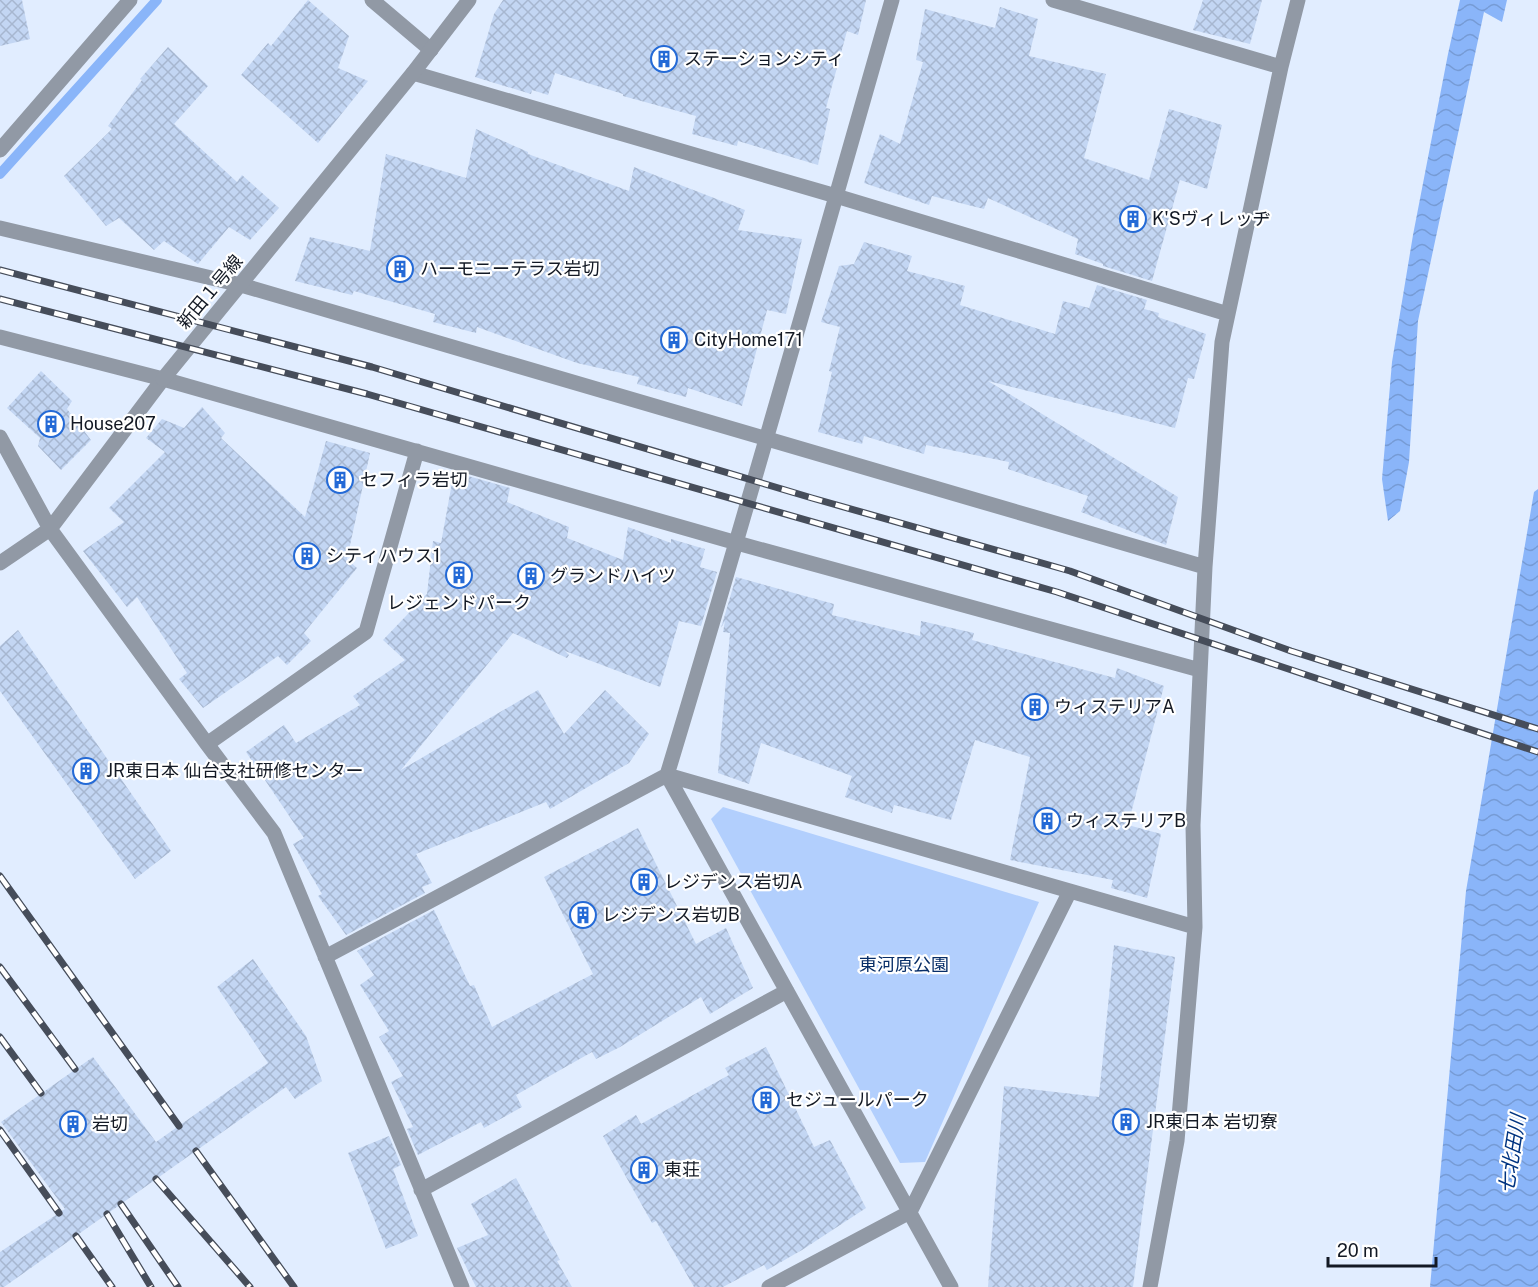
<svg xmlns="http://www.w3.org/2000/svg" width="1538" height="1287" viewBox="0 0 1538 1287" font-family="'Public Sans','Noto Sans JP',sans-serif">
<defs>
<pattern id="water-waves" width="16" height="10" patternUnits="userSpaceOnUse" patternTransform="scale(1.5)"><rect width="16" height="10" fill="#8ab5f9"/><path d="M0 5q4-4 8 0t8 0" fill="none" stroke="#769bd5"/></pattern>
<pattern id="building-cross-hatch" width="8" height="8" patternUnits="userSpaceOnUse" patternTransform="scale(1.5)"><rect width="8" height="8" fill="#c3d6f3"/><path d="M0 0l8 8M0 8l8-8" fill="none" stroke="#a7b7d0"/></pattern>
</defs>
<rect width="100%" height="100%" fill="#e1edff"/>
<!-- park -->
<path fill="#b2cffd" d="M723,807l316,95 -114,260 -25,1 -189,-344z"/>
<!-- water -->
<path fill="url(#water-waves)" d="M1460,0h47l-5,22 -18,-10 -66,309 -9,141 -9,49 -12,10 -6,-42 10,-117 21,-127 35,-181z
M1538,489v798h-108l36,-396 68,-399z"/>
<g fill="none" stroke-linecap="round" stroke-linejoin="round">
<!-- stream -->
<path stroke="#8ab5f9" stroke-width="10" d="M0,174l157,-174"/>
</g>
<!-- building -->
<path fill="url(#building-cross-hatch)" d="M0,0h22l8,39 -30,7z
M308,0l41,36 -11,32 30,13 -50,62 -77,-68 27,-32 3,3z
M503,0h363l-8,35 -11,-4 -21,77 4,1 -12,56 -80,-24 -1,5 -45,-12 4,-18 -73,-20v-2l-68,-21 -7,22 -16,-5 -1,4 -56,-17 19,-63z
M1203,0h59l-12,44 -57,-14z
M1000,7l38,12 -9,37 77,18 -22,84 65,22 20,-71 53,16 -15,64 -27,-9 -28,101 -49,-15v-2l-28,-10 3,-15 -90,-41 -4,11 -52,-13 -3,9 -65,-22 16,-49 20,10 23,-82 -7,-2 9,-51 70,19z
M168,47l40,39 -34,38 63,58 5,-7 37,33 -29,32 -21,-13 -31,37 -34,-23 -10,9 -35,-32 -13,8 -42,-50 48,-47 -4,-3 34,-46 -2,-1z
M476,129l52,23v2l101,37 5,-24 111,43 -7,20 64,9 -16,75 -19,-4 -25,96 -54,-18 -2,9 -49,-13 2,-7 -62,-14 -100,-36 -1,6 -43,-11 2,-8 -81,-23 -2,4 -57,-14 15,-44 60,14 16,-97 80,24z
M864,242l48,14 -5,15 58,15 -5,19 95,29 8,-33 26,7 8,-23 50,15 -3,9 15,4 -1,4 48,17 -12,45 -6,-1 -13,50 -187,-47 190,116 -12,48 -85,-33 7,-16 -80,-27 1,-7 -83,-17 -2,9 -60,-18 -2,8 -44,-12 14,-60 -3,-1 11,-44 -19,-5 18,-56 15,-2z
M41,371l31,30 -5,8 24,31 -30,30 -23,-24 2,-8 -33,-30z
M202,407l23,26 -4,5 84,79 21,-76 44,12 -23,106 10,9 -53,65 7,8 -24,24 -9,-9 -75,52 -24,-29 8,-6 -50,-76 -10,10 -44,-56 41,-29 -15,-14 56,-56 -19,-14 16,-19 22,9z
M454,472l56,16 -3,14 62,25 -2,11 56,22 5,-33 43,16v-4l34,10 -5,18 17,5 -16,54 -22,-5 -19,66 -95,-36 4,4 -2,3 -54,-25 -112,137 137,-80 26,44 41,-44 44,44 -20,29 -79,46 -4,-7 -130,52 16,29 -10,4 3,6 -79,42 -28,-39 4,-2 -29,-50 11,-6 -58,-86 38,-27 12,18 64,-38 -7,-9 52,-36 -22,-20 44,-46 6,-53 8,2z
M736,577l98,27 -2,11 88,21 1,-15 53,12 -2,7 143,38 2,-10 47,18 -36,139 33,9 -14,64 -36,-10 2,-8 -103,-20 20,-103 -55,-17 -24,80 -57,-15 -2,8 -47,-16 7,-21 -91,-33 -12,41 -31,-11 12,-140 -7,-1 2,-11 -4,7z
M18,630l153,221 -36,28 -135,-188v-45z
M638,828l58,116 30,-16 27,60 -43,26 -9,-17 -81,50 -24,12 -4,-7 -76,43 6,12 -38,21 -3,-6 -63,33 -11,-26 6,-2 -22,-45 12,-6 -24,-39 10,-6 -29,-46 14,-10 -17,-24 77,-41 36,76 4,-1 18,42 101,-53 -49,-97z
M1114,945l61,12 -42,330h-145l16,-201 95,11z
M253,959l53,77 16,45 -27,18 -9,-12 -282,200h-4v-35l65,-43 -64,-87 92,-65 63,85 112,-79 -51,-76z
M766,1047l48,100 16,-7 36,68 -64,42 -35,20 -3,-5 -41,22h-29l-38,-66 -4,2 -49,-87 33,-21 5,9 88,-49 -4,-7z
M389,1136l12,29 -8,4 25,67 -32,13 -38,-96z
M516,1178l44,82 -3,1 15,26h-96l-19,-39 31,-13 -17,-31z"/>
<g fill="none" stroke-linecap="round" stroke-linejoin="round">
<!-- minor -->
<path stroke="#9199a5" stroke-width="15" d="M372,0l59,50
M892,0c-74,259 -147,518 -225,775l284,512
M1053,0l228,67
M413,73l423,123 392,118
M0,150l130,-150
M0,228l241,57 964,282
M0,337l163,42 574,164 463,127
M0,437l50,92 157,215 67,89 188,454
M0,563l50,-34 113,-150
M207,744l159,-112 51,-181
M325,957l342,-182 528,152
M421,1190l366,-199
M769,1287l141,-75 160,-321
M1150,1287l27,-146 18,-214 -2,-102 12,-258 17,-225 59,-275 17,-67"/>
<!-- tertiary -->
<path stroke="#9199a5" stroke-width="15" d="M163,379l250,-306 56,-73"/>
<defs>
<path id="rail" d="M0,270l372,97 440,131 258,73 221,80 247,78
M0,299l367,95 690,198 481,160
M0,876l179,250
M0,967l75,102
M0,1037l41,56
M0,1130l59,83
M196,1151l98,136
M156,1179l94,108
M121,1204l57,83
M107,1214l44,73
M76,1236l36,51"/>
</defs>
<!-- rail casing -->
<use href="#rail" stroke="#464d5a" stroke-width="7"/>
<!-- rail -->
<use href="#rail" stroke="#fff" stroke-width="4.5" stroke-dasharray="14" stroke-linecap="butt"/>
</g>
<!-- icons -->
<defs>
<symbol id="building-ring" viewBox="-11 -11 22 22"><circle r="9.5" fill="#fff" stroke="#246ad6" stroke-width="1.5"/><path d="M-4-6H4V6H1V3H-1V6H-4ZM-2.5-4.3h1.7v1.8h-1.7ZM.8-4.3h1.7v1.8H.8ZM-2.5-1h1.7V.8h-1.7ZM.8-1h1.7V.8H.8Z" fill="#246ad6"/></symbol>
</defs>
<g fill-rule="evenodd">
<use href="#building-ring" x="649" y="44" width="30" height="30"/>
<use href="#building-ring" x="1118" y="204" width="30" height="30"/>
<use href="#building-ring" x="385" y="254" width="30" height="30"/>
<use href="#building-ring" x="659" y="325" width="30" height="30"/>
<use href="#building-ring" x="36" y="409" width="30" height="30"/>
<use href="#building-ring" x="325" y="465" width="30" height="30"/>
<use href="#building-ring" x="292" y="541" width="30" height="30"/>
<use href="#building-ring" x="444" y="560" width="30" height="30"/>
<use href="#building-ring" x="516" y="561" width="30" height="30"/>
<use href="#building-ring" x="1020" y="692" width="30" height="30"/>
<use href="#building-ring" x="71" y="756" width="30" height="30"/>
<use href="#building-ring" x="1032" y="806" width="30" height="30"/>
<use href="#building-ring" x="629" y="867" width="30" height="30"/>
<use href="#building-ring" x="568" y="900" width="30" height="30"/>
<use href="#building-ring" x="751" y="1085" width="30" height="30"/>
<use href="#building-ring" x="1111" y="1107" width="30" height="30"/>
<use href="#building-ring" x="58" y="1109" width="30" height="30"/>
<use href="#building-ring" x="629" y="1155" width="30" height="30"/>
</g>
<g text-anchor="middle" stroke-width="4.5" stroke-linejoin="round" paint-order="stroke">
<!-- poi labels -->
<g font-size="18" fill="#131924" stroke="#fff" text-anchor="start">
<text x="684" y="65">ステーションシティ</text>
<text x="1152" y="225">K'Sヴィレッヂ</text>
<text x="420" y="275">ハーモニーテラス岩切</text>
<text x="694" y="346">CityHome171</text>
<text x="70" y="430">House207</text>
<text x="360" y="486">セフィラ岩切</text>
<text x="326" y="562">シティハウス1</text>
<text x="550" y="582">グランドハイツ</text>
<text x="459" y="609" text-anchor="middle">レジェンドパーク</text>
<text x="1054" y="713">ウィステリアA</text>
<text x="106" y="777">JR東日本 仙台支社研修センター</text>
<text x="1066" y="827">ウィステリアB</text>
<text x="664" y="888">レジデンス岩切A</text>
<text x="602" y="921">レジデンス岩切B</text>
<text x="786" y="1106">セジュールパーク</text>
<text x="1146" y="1128">JR東日本 岩切寮</text>
<text x="92" y="1130">岩切</text>
<text x="664" y="1176">東荘</text>
</g>
<!-- street labels -->
<g font-size="18" fill="#131924" stroke="#fff">
<text transform="translate(210 292) rotate(-50)" y="6">新田１号線</text>
</g>
<!-- park labels -->
<g font-size="18" fill="#072e68" stroke="#fff">
<text x="904" y="971">東河原公園</text>
</g>
<!-- water labels -->
<g font-size="20" font-style="italic" fill="#003481" stroke="#fff">
<text transform="translate(1512 1154) rotate(-81)" y="7">七北田川</text>
</g>
</g>
<!-- scale -->
<path d="M1328 1257v9h108v-9" fill="none" stroke="#131924" stroke-width="3"/>
<text x="1337" y="1257" font-size="18" fill="#131924" stroke="#ffffff" stroke-width="4.5" paint-order="stroke">20 m</text>
</svg>
